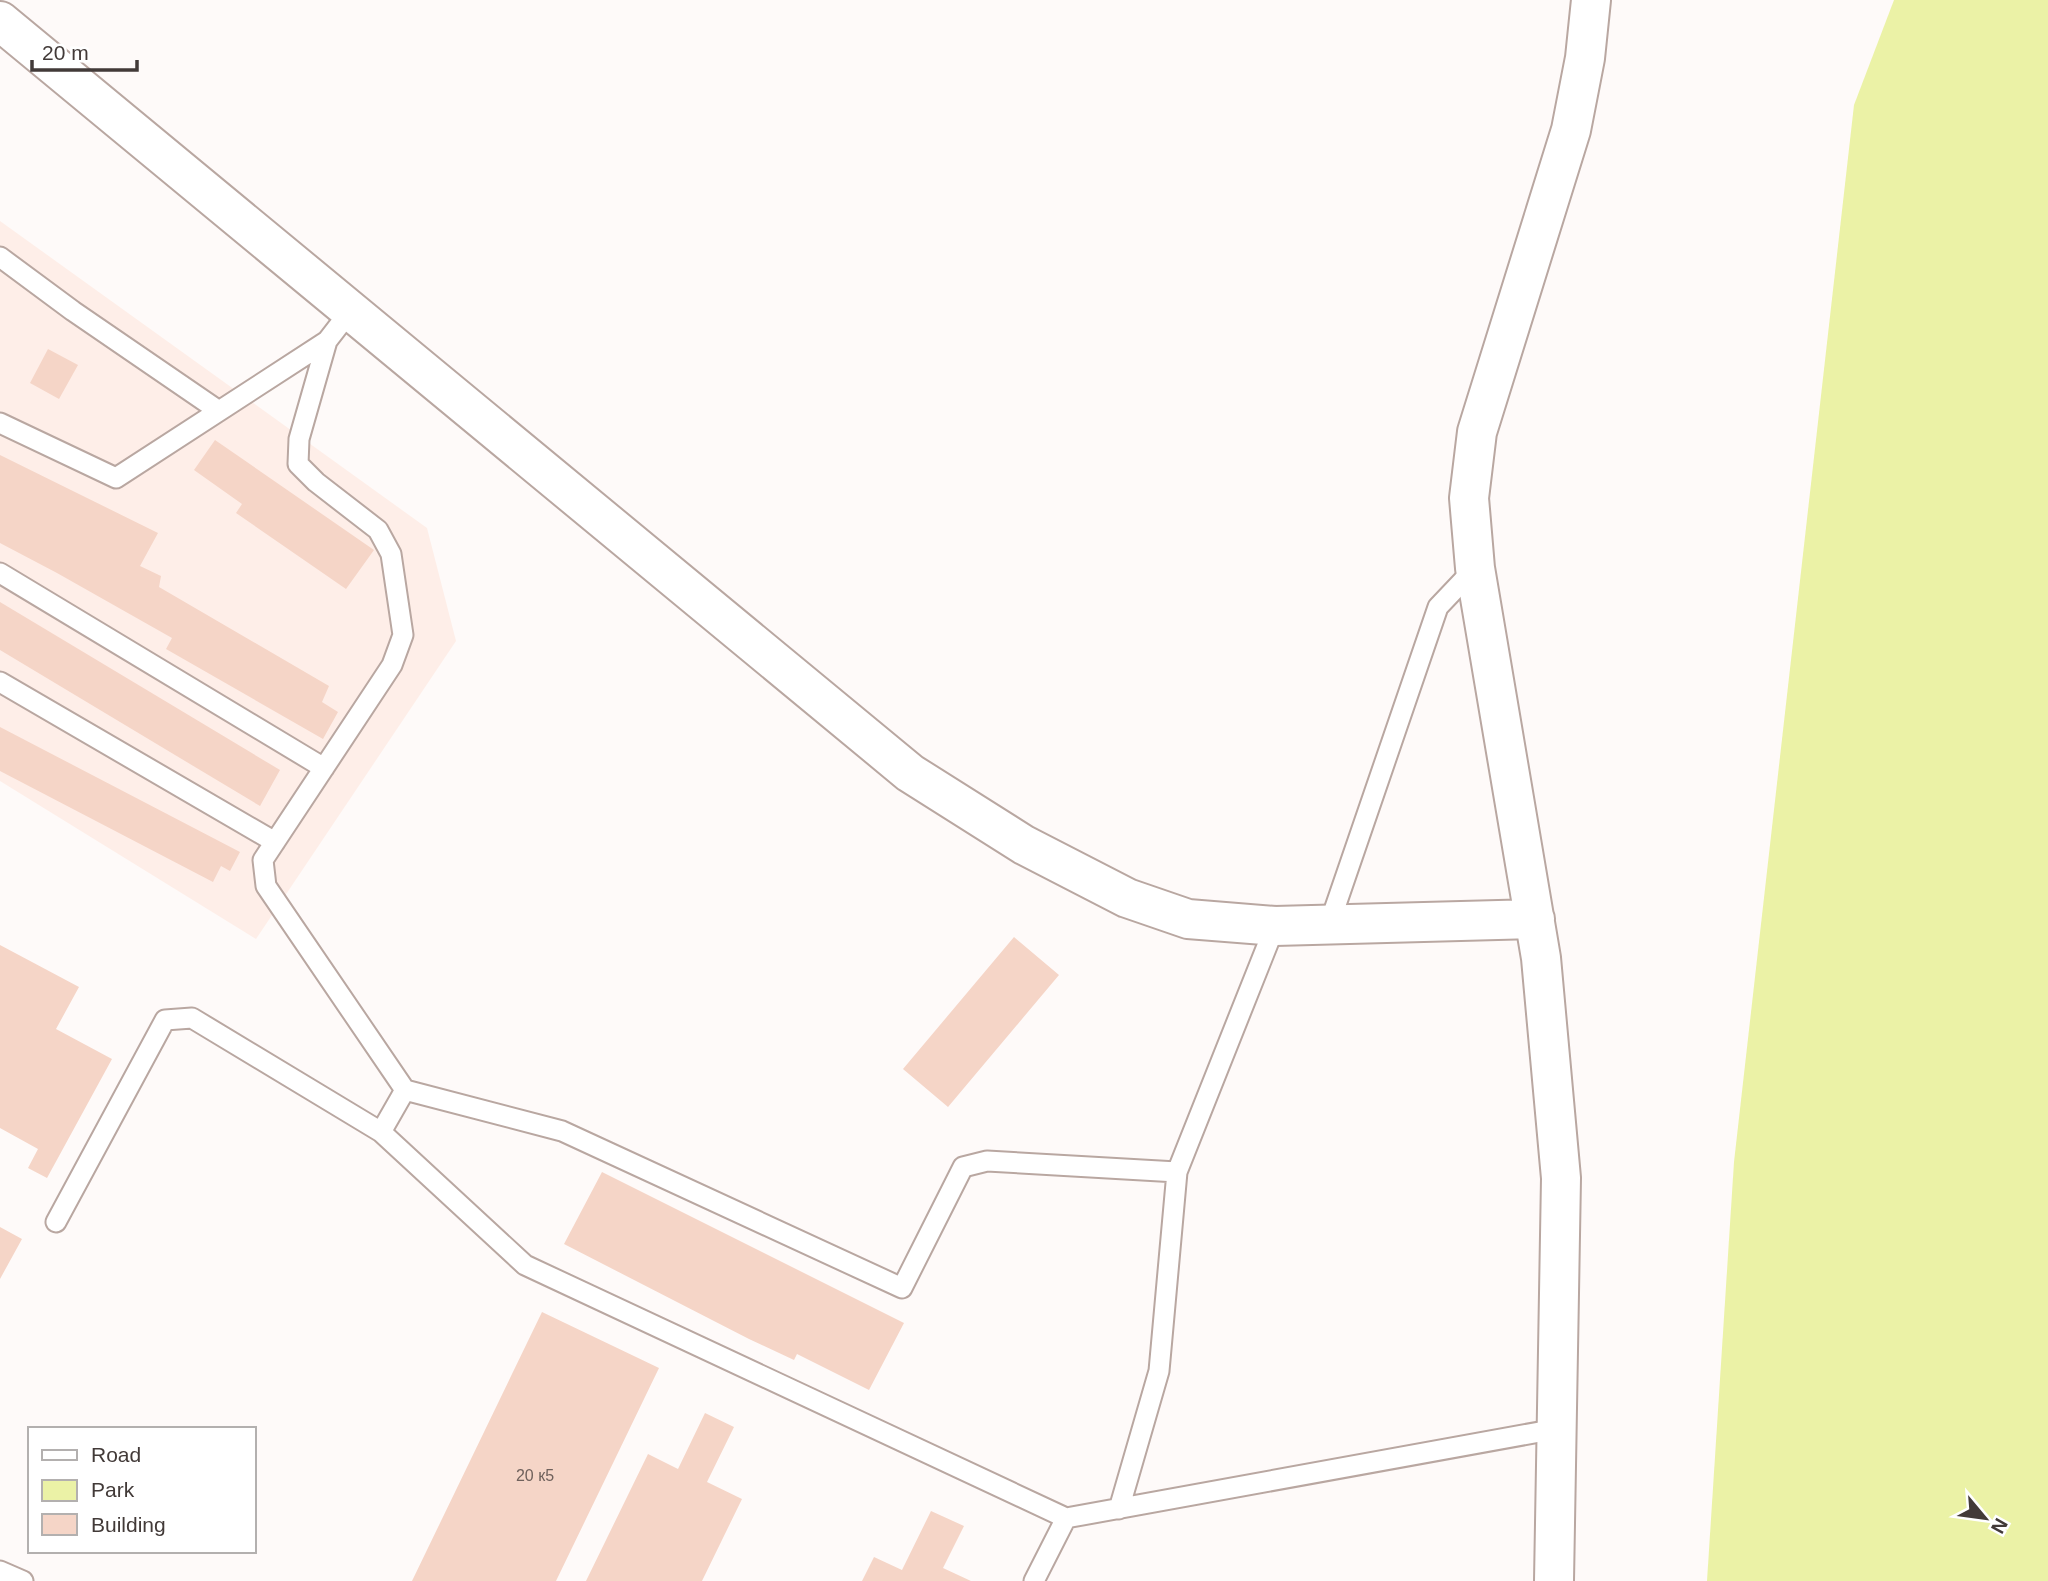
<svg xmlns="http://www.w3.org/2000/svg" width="2048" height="1581" viewBox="0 0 2048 1581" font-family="Arial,sans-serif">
<rect width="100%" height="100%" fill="#fefaf9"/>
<!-- built -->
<path fill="#feeee8" d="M0,221l427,307 29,113 -200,298 -256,-158z"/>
<!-- green -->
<path fill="#ebf2a6" d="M1894,0h154v1581h-341l27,-419 120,-1057z"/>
<!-- building -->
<path fill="#f5d5c7" d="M48,349l30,16 -19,34 -29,-16z
M215,440l159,110 -28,39 -110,-76 6,-9 -48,-34z
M0,455l158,78 -18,33 21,10 -2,11 170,99 -7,16 16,10 -15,27 -157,-90 6,-11 -115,-65 -57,-30z
M0,602l280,168 -20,36 -260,-156z
M0,727l240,125 -10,19 -9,-5 -8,16 -213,-111z
M1014,937l45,38 -111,132 -45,-38z
M0,945l79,42 -23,42 56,30 -65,119 -19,-10 10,-19 -38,-21z
M602,1172l302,151 -35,67 -72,-36 -3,6 -45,-21 -185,-95z
M0,1227l22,12 -22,40z
M542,1312l117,56 -103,213h-144z
M705,1413l29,14 -27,55 35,17 -40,82h-116l62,-127 30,15z
M931,1511l33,15 -21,42 28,13h-109l12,-24 28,13z"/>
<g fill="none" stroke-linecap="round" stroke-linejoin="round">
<defs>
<path id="service" d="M0,257l73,54 146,100
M327,341l-28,98 -1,25 18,18 62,48 13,24 12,81 -11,30 -129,195 3,26 139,204 -24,42 144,133 541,253
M0,423l116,55 211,-137 24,-31
M0,573l324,195
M0,682l275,160
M1329,925l109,-318 37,-39
M405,1090l157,41 340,157 61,-121 24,-6 190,11
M56,1222l109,-202 27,-2 189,114
M1119,1509l40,-138 18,-199 98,-246
M0,1571l23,10
M1034,1581l32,-63 490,-89"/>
<path id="minor" d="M0,21l910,752 114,72 103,53 61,21 87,7 260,-7
M1554,1581l7,-403 -20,-220 -66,-390 -6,-70 8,-66 94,-302 14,-72 6,-58"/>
</defs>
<!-- service casing -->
<use href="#service" stroke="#b9a7a1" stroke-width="23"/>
<!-- minor casing -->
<use href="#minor" stroke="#b9a7a1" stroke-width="42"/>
<!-- service -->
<use href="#service" stroke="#fff" stroke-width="19"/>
<!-- minor -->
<use href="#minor" stroke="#fff" stroke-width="38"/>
</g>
<g text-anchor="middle" stroke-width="5" stroke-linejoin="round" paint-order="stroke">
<!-- number labels -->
<g font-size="16" fill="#6f615c">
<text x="535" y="1481">20 к5</text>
</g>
</g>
<!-- legend -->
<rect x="28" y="1427" width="228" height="126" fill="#ffffff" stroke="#b3b0af" stroke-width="2"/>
<rect x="42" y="1450" width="35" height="10" fill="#ffffff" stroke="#b3b0af" stroke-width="2"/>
<text x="91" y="1462" font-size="21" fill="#423a38">Road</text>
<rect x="42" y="1480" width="35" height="21" fill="#ebf2a6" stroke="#b3b0af" stroke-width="2"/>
<text x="91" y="1497" font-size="21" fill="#423a38">Park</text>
<rect x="42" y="1514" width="35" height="21" fill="#f5d5c7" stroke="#b3b0af" stroke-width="2"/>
<text x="91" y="1532" font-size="21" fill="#423a38">Building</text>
<!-- north arrow -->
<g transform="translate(1985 1518) rotate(119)" stroke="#ffffff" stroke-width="5" paint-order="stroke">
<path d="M0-5L12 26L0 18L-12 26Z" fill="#423a38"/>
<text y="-10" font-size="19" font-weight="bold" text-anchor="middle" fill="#423a38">N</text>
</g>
<!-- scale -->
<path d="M32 60v10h105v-10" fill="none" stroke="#423a38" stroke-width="3.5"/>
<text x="42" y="60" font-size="21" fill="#423a38" stroke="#ffffff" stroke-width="5" paint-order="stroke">20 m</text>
</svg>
